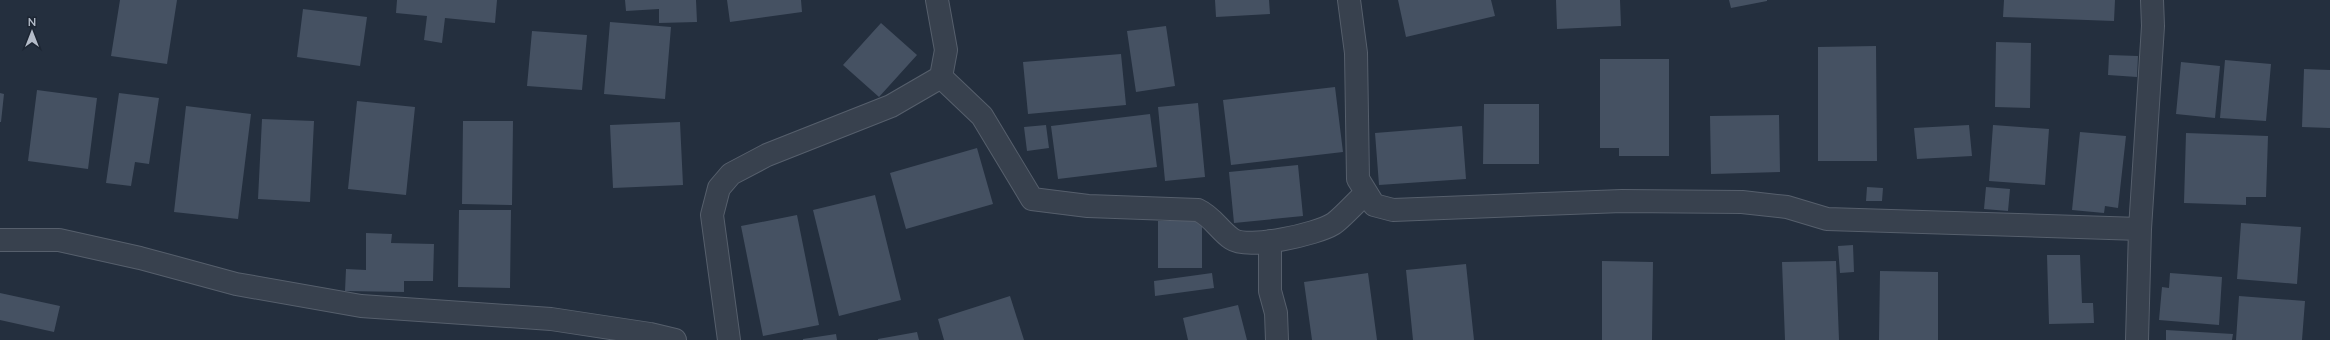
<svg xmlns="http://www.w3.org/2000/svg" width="2330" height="340" viewBox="0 0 2330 340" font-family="Lato,sans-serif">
<rect width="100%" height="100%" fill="#242f3e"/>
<!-- building -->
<path fill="#455162" d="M120,0h57l-10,64 -56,-8z
M397,0h100l-2,23 -50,-5 -3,25 -18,-3 3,-24 -31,-3z
M625,0h71l1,22 -38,1v-14l-33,2z
M727,0h74l1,12 -72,10z
M1215,0h54l1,14 -54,3z
M1398,0h93l4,16 -89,21z
M1556,0h64l1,26 -64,3z
M1729,0h38v1l-36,7z
M2004,0h111l-1,21 -111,-4z
M303,9l64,8 -7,49 -63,-9z
M610,22l61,5 -6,72 -61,-5z
M881,23l36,32 -38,42 -36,-32z
M1166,26l9,60 -39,6 -9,-61z
M532,31l55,4 -5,55 -55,-4z
M1996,42l35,1 -1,65 -35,-1z
M1876,46l1,115h-59v-114z
M1121,54l5,51 -98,9 -5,-52z
M2109,55l29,1 -1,21 -29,-2z
M1600,59h69v97h-50v-8h-19z
M2225,60l46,4 -5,57 -46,-3z
M2181,62l39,4 -5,52 -39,-4z
M2304,69l26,1v58l-28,-1z
M1335,87l8,65 -112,13 -8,-65z
M37,90l60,8 -9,71 -60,-8z
M0,93l4,1 -3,28h-1z
M119,93l40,5 -10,66 -14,-2 -4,24 -25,-3z
M357,101l58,6 -9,88 -58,-6z
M1198,103l7,74 -40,4 -7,-74z
M1484,104h55v60h-56z
M186,106l65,8 -13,105 -64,-7z
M1150,114l7,53 -99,12 -7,-53z
M1779,115l1,57 -69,2 -1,-58z
M262,119l52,2 -4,81 -52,-3z
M463,121h50l-1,84 -50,-1z
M680,122l3,63 -70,3 -3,-63z
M1046,125l3,23 -22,3 -3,-24z
M1969,125l3,31 -55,3 -3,-31z
M1993,125l56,4 -4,56 -56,-4z
M1462,126l4,53 -87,6 -4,-52z
M2080,132l46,4 -8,72 -13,-2 -1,7 -32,-3z
M2186,133l82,3 -2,61h-20v8l-62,-2z
M977,148l16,56 -87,25 -16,-56z
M1298,165l5,51 -69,7 -5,-51z
M1867,187l16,1 -1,13h-16z
M1986,187l24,2 -2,22 -24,-2z
M875,195l26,105 -62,16 -26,-106z
M459,210h52l-1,78 -52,-1z
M797,215l22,110 -56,11 -22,-110z
M1158,221h44v47h-44z
M2241,223l60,4 -4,57 -60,-5z
M366,233l26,1 -1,9 43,1 -1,37h-29v11l-59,-1 1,-22 20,1z
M1853,245l1,27 -14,1 -2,-27z
M2047,255h33l2,48h11l1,20 -45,1z
M1602,261l51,1 -1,78h-50z
M1836,261l3,79h-54l-3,-78z
M1466,264l8,76h-61l-7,-70z
M1880,271l58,1v68h-59z
M1212,273l2,15 -59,8 -1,-15z
M1368,273l9,67h-65l-8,-58z
M2170,273l52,4 -3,48 -60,-5 3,-33 7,1z
M0,293l60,13 -6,26 -54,-12z
M1010,296l14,44h-80l-6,-21z
M2239,296l66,5 -3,39h-66z
M1238,305l9,35h-59l-5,-22z
M2166,330l67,4 -1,6h-66z
M917,332l2,8h-41v-1z
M836,334l1,6h-34v-1z"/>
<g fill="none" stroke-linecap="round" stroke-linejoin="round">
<defs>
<path id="minor" d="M1349,0l7,53 2,126 16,26 19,5 229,-9 120,1 45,5 40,12 313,10
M941,77l41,39 50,83 56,7 110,4c15,7 21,20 34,29 16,11 85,-5 101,-15 8,-5 25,-24 33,-31
M0,240h59l81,18 96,26 125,22 190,13 99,15 25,6
M1270,241v50l6,22 1,27
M729,340l-17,-125 7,-27 12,-14 36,-19 124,-49 50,-29 5,-27 -9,-50
M2137,340l3,-111 13,-203 -1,-26"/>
</defs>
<!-- minor casing -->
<use href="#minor" stroke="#565f6c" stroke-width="24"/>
<!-- minor -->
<use href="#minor" stroke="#38414e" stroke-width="22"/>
</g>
<!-- north arrow -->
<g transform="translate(32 32)" stroke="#1d2633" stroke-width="3" paint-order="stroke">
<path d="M0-3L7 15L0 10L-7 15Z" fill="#b4bcc9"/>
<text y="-6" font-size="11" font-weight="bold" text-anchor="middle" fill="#b4bcc9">N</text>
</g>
</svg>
